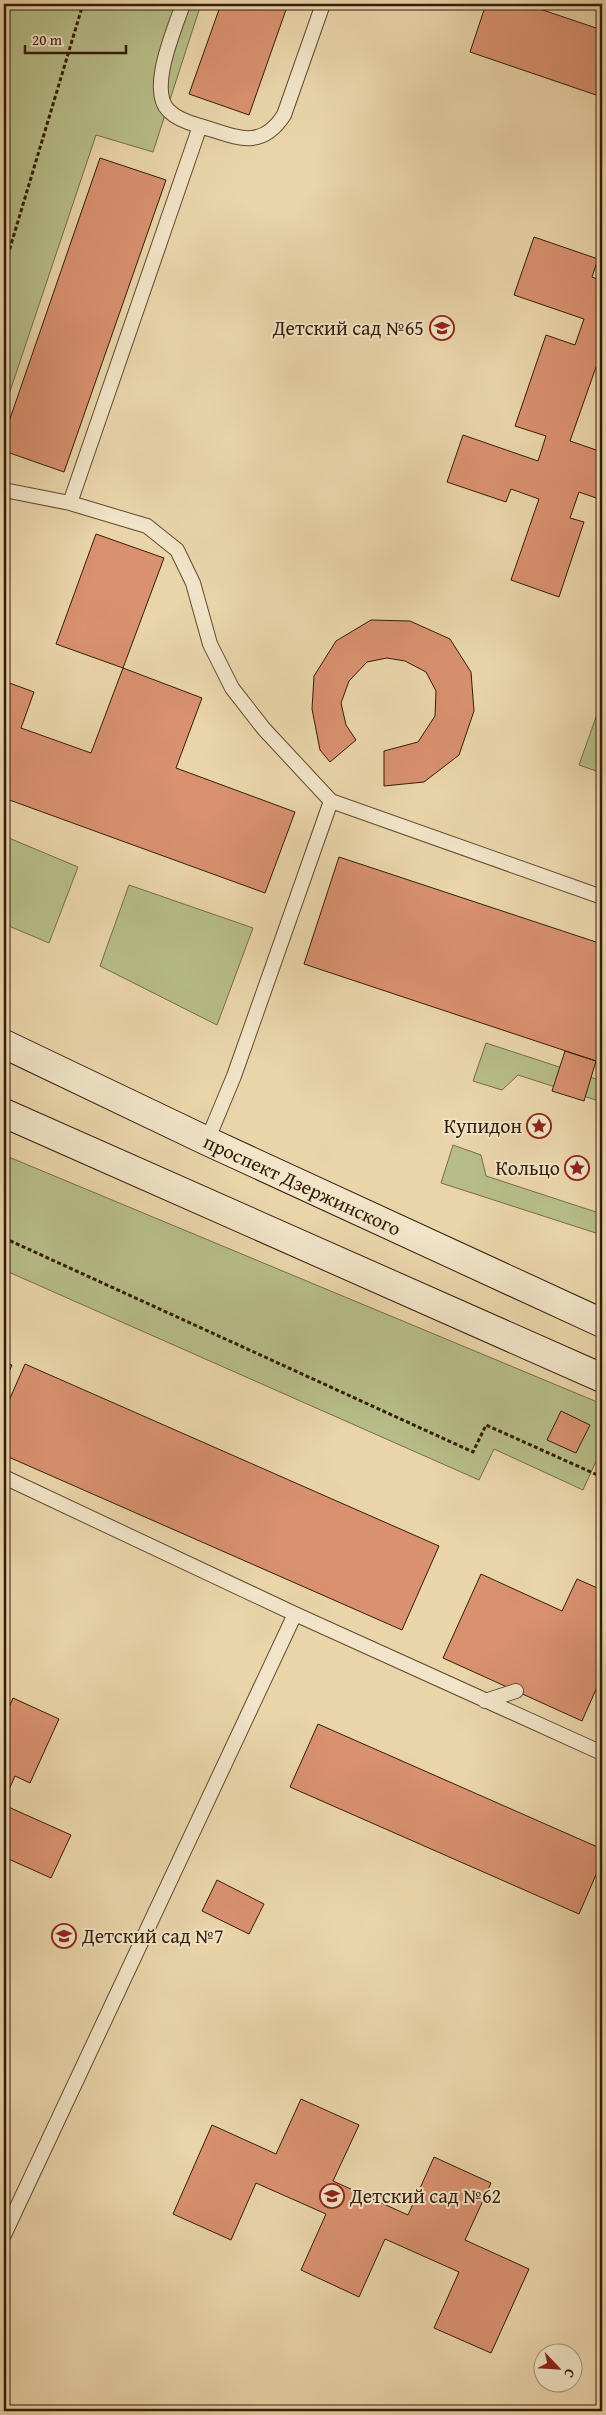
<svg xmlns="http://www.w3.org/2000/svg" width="606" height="2415" viewBox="0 0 606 2415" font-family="'Gentium Book Plus',serif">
<rect width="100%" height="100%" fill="#ead5aa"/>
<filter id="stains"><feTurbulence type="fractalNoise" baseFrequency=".004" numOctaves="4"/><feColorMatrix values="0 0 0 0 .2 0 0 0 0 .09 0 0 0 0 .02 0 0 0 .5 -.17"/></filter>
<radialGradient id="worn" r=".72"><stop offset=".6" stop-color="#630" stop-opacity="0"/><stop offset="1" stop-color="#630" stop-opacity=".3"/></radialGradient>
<!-- green -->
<path fill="#b7bd88" stroke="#766c48" d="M4,4h197l-48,148 -57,-17 -92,274z
M602,700v73l-23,-8z
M4,836l74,31 -29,76 -45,-19z
M129,885l124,43 -36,97 -117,-59z
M486,1043l116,38v21l-84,-27 -16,15 -29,-9z
M453,1145l28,10 5,21 110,36 6,-6v29l-161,-52z
M4,1155l598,249v44l-19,42 -89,-41 -15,31 -475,-210z"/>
<!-- building -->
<path fill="#d99170" stroke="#351c08" d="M221,4h67l-39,111 -60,-21z
M486,4h39l77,26v67l-132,-45z
M100,158l66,22 -102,292 -60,-21v-15z
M534,237l64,22 -6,18 10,4v69l-32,91 32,11v48l-23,-8 -9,26 14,4 -25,75 -48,-17 28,-81 -28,-10 -5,13 -59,-20 16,-47 75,26 8,-25 -31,-10 31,-91 29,10 9,-26 -70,-24z
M96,534l68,24 -41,110 -67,-24z
M371,620l39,1 40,18 21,33 3,39 -15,44 -35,27 -40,4v-35l34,-9 17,-26 1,-25 -10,-19 -21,-11 -18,-3 -20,4 -18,19 -8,22 5,22 10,15 -26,22 -10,-12 -8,-41 2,-33 22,-35z
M123,668l79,30 -26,70 119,44 -30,81 -261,-95v-117l30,11 -13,36 70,25z
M339,857l263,87v119l-298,-99z
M565,1051l31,10 -12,40 -32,-10z
M4,1362l8,3 -8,18z
M25,1364l414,182 -37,84 -398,-175v-43z
M561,1411l29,14 -14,28 -29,-13z
M481,1574l81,37 15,-32 25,11v86l-20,45 -139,-63z
M13,1698l46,21 -29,64 -15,-7 -11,25v-82z
M318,1724l284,125v12l-23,53 -289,-127z
M4,1805l67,30 -20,43 -47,-21z
M217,1880l47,24 -15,30 -47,-23z
M4,1963l5,2 -5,11z
M301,2099l58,26 -26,56 75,34 26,-58 57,26 -26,57 64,29 -38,84 -57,-25 25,-56 -74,-33 -26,58 -58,-27 25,-56 -70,-31 -25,57 -58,-26 39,-89 64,29z"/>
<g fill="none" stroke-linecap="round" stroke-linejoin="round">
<defs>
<path id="lane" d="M183,4c-8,25 -36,86 -14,107 8,8 20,12 31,15
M4,490l66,13 77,23 30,24 16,33 17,61 22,44 32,41 67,72
M70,503l130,-377c35,10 60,26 84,-11l39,-111
M207,1141l27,-65 97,-275 271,96
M4,1477l291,137 307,139
M485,1701l31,-10
M4,2235l291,-621"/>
<g id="secondary">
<path id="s1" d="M4,1044l203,97 395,182"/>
<path d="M4,1113l598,265"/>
</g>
</defs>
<!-- lane casing -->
<use href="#lane" stroke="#624a30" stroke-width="16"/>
<!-- secondary casing -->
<use href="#secondary" stroke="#351c08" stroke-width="30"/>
<!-- path -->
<path stroke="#351c08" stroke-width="3" stroke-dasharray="4 2.5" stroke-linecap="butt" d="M4,268l79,-264
M4,1238l469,214 13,-27 116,52"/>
<!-- lane -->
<use href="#lane" stroke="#f1e4c8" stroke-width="14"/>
<!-- secondary -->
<use href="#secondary" stroke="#f1e4c8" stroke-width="28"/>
</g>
<!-- icons -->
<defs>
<symbol id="school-ring" viewBox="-11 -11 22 22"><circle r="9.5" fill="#f1e4c8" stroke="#8f2418" stroke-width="1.5"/><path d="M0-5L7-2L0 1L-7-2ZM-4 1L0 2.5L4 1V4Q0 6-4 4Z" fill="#8f2418"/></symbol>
<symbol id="sight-ring" viewBox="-11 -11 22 22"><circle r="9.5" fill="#f1e4c8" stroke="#8f2418" stroke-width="1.5"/><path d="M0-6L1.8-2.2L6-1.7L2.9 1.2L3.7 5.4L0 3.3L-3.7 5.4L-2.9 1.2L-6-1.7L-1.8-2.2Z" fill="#8f2418"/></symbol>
</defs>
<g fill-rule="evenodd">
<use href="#school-ring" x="428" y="314" width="28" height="28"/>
<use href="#sight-ring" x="525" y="1112" width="28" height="28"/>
<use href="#sight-ring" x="563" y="1154" width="28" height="28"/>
<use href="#school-ring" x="50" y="1922" width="28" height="28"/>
<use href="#school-ring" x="318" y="2182" width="28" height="28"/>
</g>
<g text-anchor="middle" stroke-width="4" stroke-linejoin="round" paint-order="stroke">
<!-- poi labels -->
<g font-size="20" fill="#351c08" stroke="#f1e4c8" text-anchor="end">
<text x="424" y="335">Детский сад №65</text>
<text x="522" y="1133">Купидон</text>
<text x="560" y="1175">Кольцо</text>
<text x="82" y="1943" text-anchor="start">Детский сад №7</text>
<text x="350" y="2203" text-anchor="start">Детский сад №62</text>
</g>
<!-- street labels -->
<g font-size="20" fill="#351c08" stroke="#f1e4c8">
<text dy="7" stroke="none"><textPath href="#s1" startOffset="330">проспект Дзержинского</textPath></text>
</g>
</g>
<!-- margin -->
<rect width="606" height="2415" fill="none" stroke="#ead5aa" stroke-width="20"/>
<rect x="5" y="5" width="596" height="2405" fill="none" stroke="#351c08" stroke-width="2.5"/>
<rect x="10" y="10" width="586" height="2395" fill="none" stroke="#351c08"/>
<!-- north arrow -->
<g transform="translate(558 2368) rotate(115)"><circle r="24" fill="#f1e4c8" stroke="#a6947b"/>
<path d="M0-4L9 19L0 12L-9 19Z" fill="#8f2418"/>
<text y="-8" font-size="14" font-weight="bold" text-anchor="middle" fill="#351c08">С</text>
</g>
<!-- scale -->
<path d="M25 45v8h101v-8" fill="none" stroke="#351c08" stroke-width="2.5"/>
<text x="32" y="45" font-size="15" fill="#351c08" stroke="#f1e4c8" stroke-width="4" paint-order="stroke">20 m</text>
<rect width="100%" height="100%" filter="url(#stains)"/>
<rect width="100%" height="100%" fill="url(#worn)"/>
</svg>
